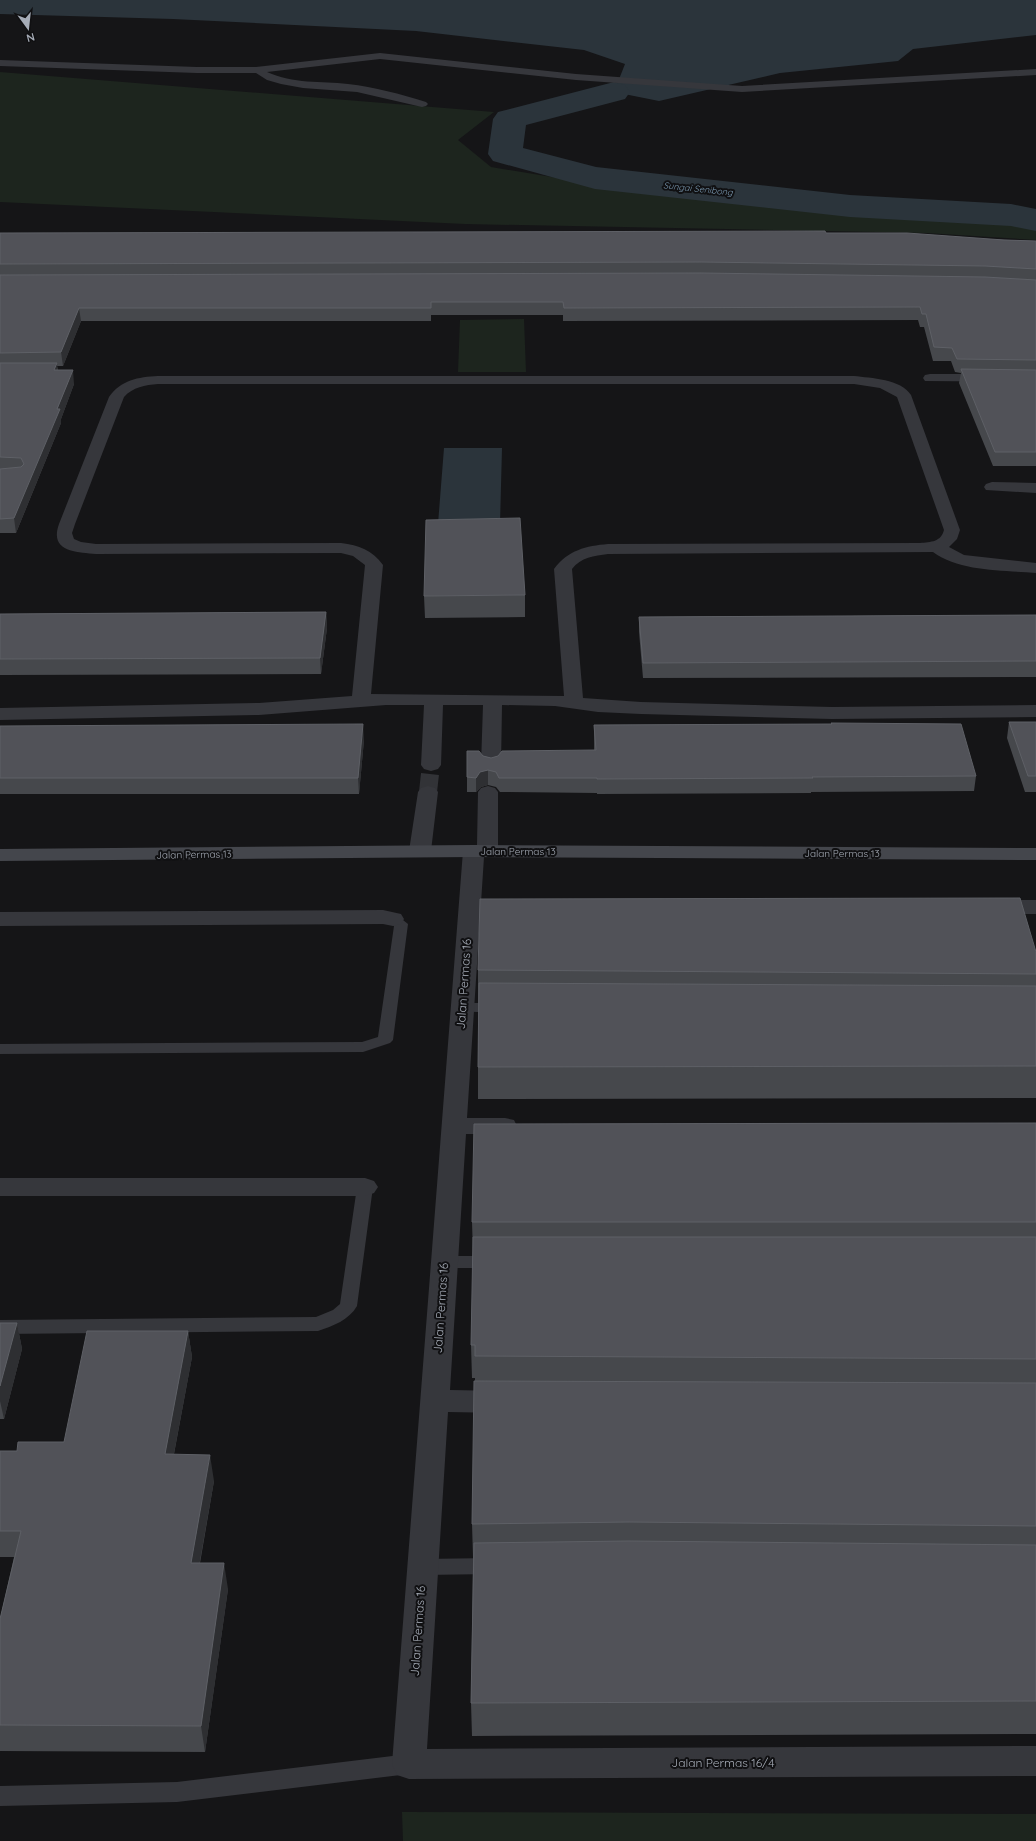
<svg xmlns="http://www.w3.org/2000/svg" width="1036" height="1841" viewBox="0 0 1036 1841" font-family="Quicksand,sans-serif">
<rect width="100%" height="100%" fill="#151517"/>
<!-- green -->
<path fill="#1d251e" d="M0,72l494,40 -36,28 33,27 109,18 243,27 167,8 26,5v15l-110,-7 -461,-9 -465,-22z
M524,319l2,53h-68l2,-52z
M402,1812l634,2v27h-633z"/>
<!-- water -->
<path fill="#2b343b" d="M0,0h1036v35l-123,14 -15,12 -118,12 -121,28 -45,-9 11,-28 -41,-14 -168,-19 -243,-12 -173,-5z
M444,448h58l-2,76h-62z"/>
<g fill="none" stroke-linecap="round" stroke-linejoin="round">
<!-- river -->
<path fill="#2b343b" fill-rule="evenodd" d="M614,82l11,3 5,7 -5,7 -99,26 -3,23 73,19 254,28 161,9 25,5v22l-25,-5 -161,-9 -255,-28 -102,-28 -5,-7 5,-35 5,-7z"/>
<!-- minor-tunnel -->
<path stroke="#323337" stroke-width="18" stroke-dasharray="18 9" stroke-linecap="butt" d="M428,792l3,-27"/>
<!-- service -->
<path fill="#36373c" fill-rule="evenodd" d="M393,915l5,1 10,8 -15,116 -3,3 -27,9 -363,2v-10l362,-2 16,-5 16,-111 -8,-7 2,-3z
M462,1003h36l5,2 2,3 -2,3 -5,2 -41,-2 -2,-3 2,-3z
M365,1181l6,2 2,4 -16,119c-8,14 -24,20 -39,25l-318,3v-14l316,-3 17,-7 7,-6 17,-117 2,-4z
M444,1256h48l6,2 2,4 -2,4 -6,2h-48l-6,-2 -2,-4 2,-4z
M492,1558l7,2 3,6 -3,6 -7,2 -69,1 -7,-2 -3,-6 3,-6 7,-2z
M409,1754l7,3 4,7 -4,7 -7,3 -232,28 -177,4v-20l177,-4z"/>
<!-- minor -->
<path fill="#36373c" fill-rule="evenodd" d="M380,53l196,21 166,12 294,-17v6l-294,17 -166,-12 -196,-21 -113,13c26,12 54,9 81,12 27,3 52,10 78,18l2,2 -2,2 -4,1 -65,-15 -54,-4 -22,-4 -14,-4 -11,-7h-59l-197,-7v-6l197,7h59z
M930,374h106v8l-111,-1 -2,-3 2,-3z
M158,376h696c17,2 47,3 57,19l49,135 -3,9 -8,8 15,8 72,8v10c-33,-3 -76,-1 -103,-21l-325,2c-14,2 -27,3 -36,15l11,129 58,4 191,5 204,-2v12l-204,2 -191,-5 -43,-2 -43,-6 -53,-1 -1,60 -3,4 -7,2 -7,-2 -3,-4 2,-60h-40l-2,60 -3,4 -7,2 -7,-2 -3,-4 3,-60h-38l-127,10 -259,5v-12l259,-5 93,-7 13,-131 -12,-9 -12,-3 -245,1c-20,-2 -47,-2 -37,-30l50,-127c12,-17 29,-20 49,-21zM158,384h696l26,4 17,9 47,133c-3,12 -13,12 -24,13l-312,1c-22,2 -40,6 -54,25l10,127 -193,-2 12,-129c-11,-15 -24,-20 -42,-22l-245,1 -15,-2 -7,-3 -2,-6 3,-9 49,-127c9,-10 21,-12 34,-13z
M992,482l44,1v10l-50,-3 -2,-3 2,-3z
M428,786l7,2 3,4 -7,59 -4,4 -7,2 -7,-2 -4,-4 9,-59 3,-4z
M488,786l7,2 3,4v59l-4,4 -10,2 -17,261h38l9,2 3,6 -3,6 -9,2h-39l-16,256 53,1 10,3 4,8 -4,8 -10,3 -55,-1 -21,337 609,-3v30l-627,3 -12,-4 -5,-11 71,-913 4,-4 10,-2 1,-53 3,-4z
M993,900h43v14h-43l-8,-2 -3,-5 3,-5z
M383,910l18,4 3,5 -3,5 -8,2 -10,-2 -383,2v-14z
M0,1178h365l9,3 4,6 -4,6 -9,3h-365z"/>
<!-- secondary -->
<path fill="#44464c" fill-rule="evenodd" d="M474,845l562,3v12l-562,-3 -474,4v-12z"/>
</g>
<!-- wall -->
<path fill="#46484c" d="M0,233h826l210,8v225h-43l-34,-83 2,-10 -6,-1 -4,-11h-18l-9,-34h-4l-2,-7 -355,1v-6h-132v6h-350l-18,45h-6l1,4 16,14 -13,35v4l-45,110h-16z
M525,595v22l-100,1 -1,-22z
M326,612l1,16 -6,46 -321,1v-61z
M1036,615v62l-393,1 -4,-46v-15z
M1009,722h27v70h-11l-18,-54z
M831,723l145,53 -2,15 -163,1v1l-214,1v-1l-97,-1 -4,-5 -8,-2 -7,2 -5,5h-9v-41l24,7 103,-8v-25l237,-1z
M0,726l364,14 -5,54h-359z
M1036,952v146l-558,1v-129z
M1036,1123v611l-564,2 -1,-33 2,-146 -1,-33 3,-143v-3h-3l-1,-33 2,-91 -1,-32z
M0,1323h17l5,26 -18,70h-4z
M188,1331l4,26 -18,97 40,27 -14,82 28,26 -23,163 -205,-1v-132l14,-62h-14v-106h17l47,-9z"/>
<!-- shaded-wall -->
<path fill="#2e2f32" d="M79,308l2,13 -18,45 -2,-14z
M57,363l1,13 -4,-6z
M73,370l1,14 -13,35v4l-45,110 -2,-15z
M326,612l1,16 -6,46 -1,-16z
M363,724l1,16 -5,54 -1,-16z
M488,770v15l-7,2 -5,5v-14l4,-6z
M17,1323l5,26 -18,70 -4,-18v-15z
M188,1331l4,26 -23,123 -4,-26z
M210,1455l4,26 -19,108 -4,-26z
M224,1563l4,26 -23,163 -4,-26z"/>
<!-- building -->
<path fill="#515258" stroke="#5e6066" d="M825,231l1,2h81l97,7 32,1v28l-51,-3 -284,-4 -701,2v-31z
M701,273l284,4 51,3v80l-79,-1 -5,-11 -18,-1 -8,-33h-4l-2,-7 -356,1 -1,-6h-132v6h-352l-18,44 -61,1v-78z
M0,363h57l-3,7h19l-16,39h3l-46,109 -14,1v-50l21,-2 3,-3 -3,-6 -21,-1z
M961,369l75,1v82h-41z
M520,518l5,77 -101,1 2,-76z
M326,612l-6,46 -320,1v-45z
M1036,615v46l-393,2 -4,-46z
M1009,722h27v54h-8z
M831,723l130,1 15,52 -164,1 1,1 -216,1v-1h-98l-3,-6 -8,-2 -8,2 -4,6 -9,-1v-26h12l4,5 8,2 7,-2 4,-5 94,-1 -2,-25 238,-1z
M363,724l-5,54h-358v-52z
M1020,898l16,54v22l-558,-4 2,-71z
M479,983l557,3v80l-558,1z
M1036,1123v99h-564l2,-98z
M473,1237h563v122l-561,-3v-11h-4z
M0,1323h17l-17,63z
M87,1331h101l-23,123 45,1 -19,108h33l-23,163 -201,-1v-106l21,-88h-21v-80h17l1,-9h46z
M474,1381l562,2v143l-407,-4 -157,2z
M629,1541l407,4v156l-565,2 3,-160z"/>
<g text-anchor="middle" stroke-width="4" stroke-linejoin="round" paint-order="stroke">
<!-- far-water labels -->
<g font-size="9" font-style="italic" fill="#7c9bb3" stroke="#101012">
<text transform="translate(698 189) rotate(6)" y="3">Sungai Senibong</text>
</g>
<!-- street labels -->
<g font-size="10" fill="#a6acb7" stroke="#101012">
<text x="518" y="855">Jalan Permas 13</text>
<text x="842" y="857">Jalan Permas 13</text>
<text transform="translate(194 854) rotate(-1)" y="4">Jalan Permas 13</text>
</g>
<!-- near-street labels -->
<g font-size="12" fill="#a6acb7" stroke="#101012">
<text transform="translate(464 984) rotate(-86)" y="4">Jalan Permas 16</text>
<text transform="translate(441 1308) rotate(-86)" y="4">Jalan Permas 16</text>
<text transform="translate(418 1631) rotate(-86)" y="4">Jalan Permas 16</text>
<text x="723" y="1767">Jalan Permas 16/4</text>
</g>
</g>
<!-- north arrow -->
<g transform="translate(28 28) rotate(165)" stroke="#101012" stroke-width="3" paint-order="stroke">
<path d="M0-3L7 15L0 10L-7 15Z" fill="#a6acb7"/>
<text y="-6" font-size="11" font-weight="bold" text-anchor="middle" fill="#a6acb7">N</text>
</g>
</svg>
